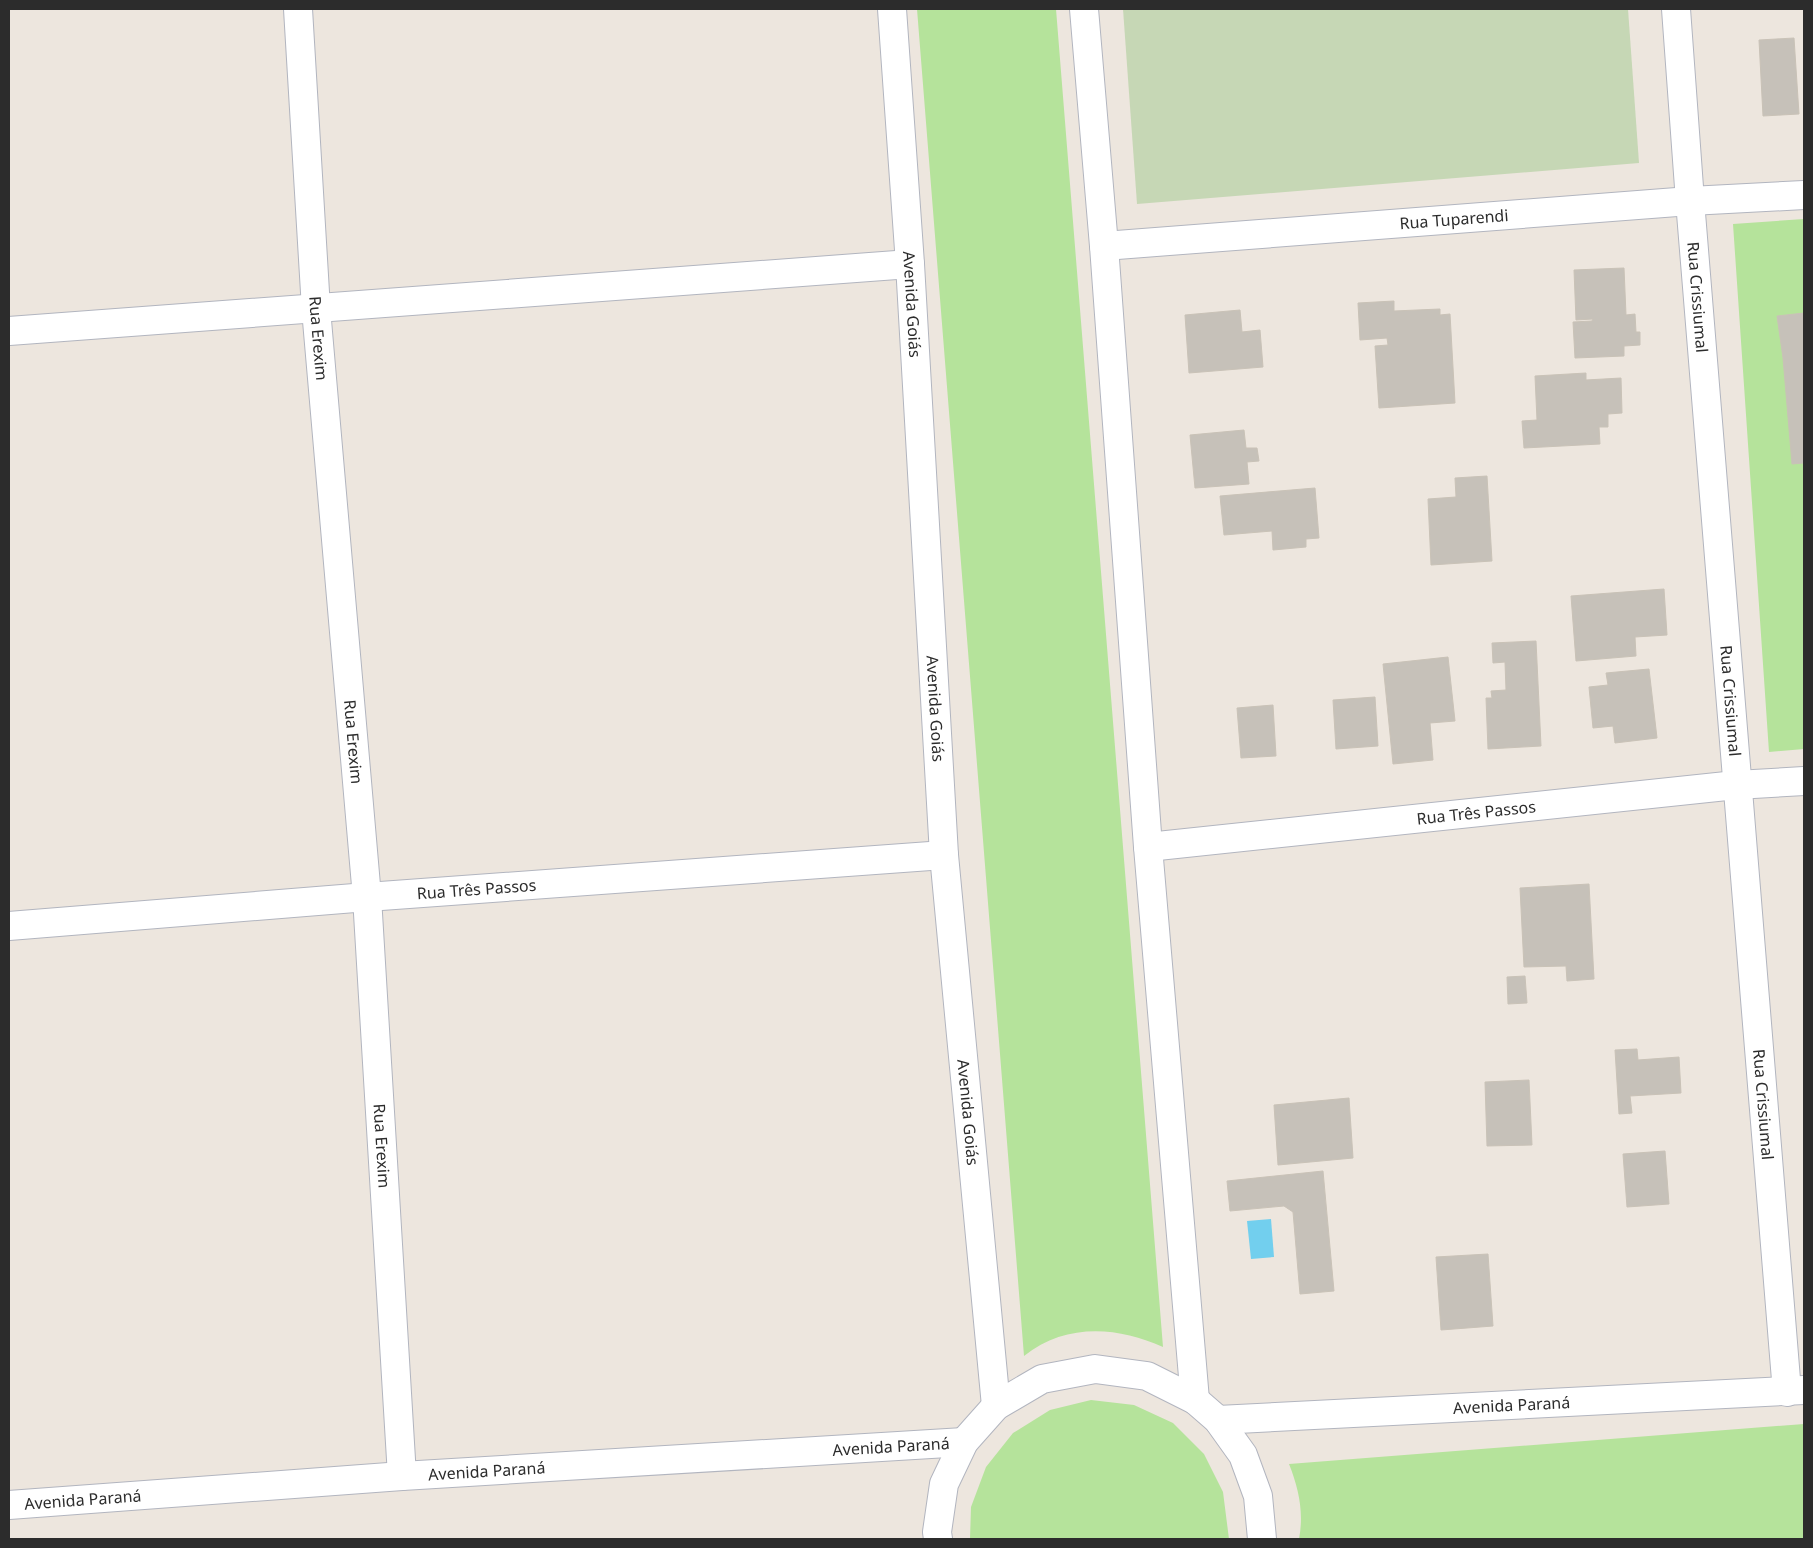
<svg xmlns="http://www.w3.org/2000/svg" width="1813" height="1548" viewBox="0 0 1813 1548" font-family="'Noto Sans',sans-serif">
<rect width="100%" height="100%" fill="#ede6de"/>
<!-- green -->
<path fill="#b5e39b" d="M917,9h139l107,1338c-46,-21 -98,-24 -139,9z
M1804,219v530l-35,3 -36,-528z
M1091,1400l43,5 39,18 31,31 19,38 6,47h-259l1,-32 15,-40 27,-34 37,-23z
M1804,1424v115h-505c5,-26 0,-50 -10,-75z"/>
<!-- cemetery -->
<path fill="#c6d7b5" d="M1123,9h505l11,154 -502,41z"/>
<!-- water -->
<path fill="#72cfee" d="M1271,1219l3,38 -23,2 -4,-38z"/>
<!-- building -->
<path fill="#c6c1b9" stroke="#c9c2b7" d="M1794,38l5,76 -36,2 -4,-76z
M1624,268l2,47 9,-1 1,18h4v13l-16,1v10l-49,2 -2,-36 19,-1 1,-2 -17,1 -2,-50z
M1394,301v10l46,-2v6l10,-1 5,89 -76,5 -4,-62 13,-1 -1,-7 -27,2 -2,-37z
M1240,310l2,22 18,-2 3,37 -74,6 -4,-58z
M1804,313v150l-12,1 -9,-106 -6,-42z
M1586,373v7l35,-2 1,35 -14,1v13h-9l1,17 -76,4 -2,-27 15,-1 -2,-44z
M1244,430l2,18h11l2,13 -12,1 2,22 -54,4 -5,-53z
M1487,476l5,85 -61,4 -3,-66 28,-2 -1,-19z
M1315,488l4,50 -13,1v8l-33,3 -1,-19 -48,4 -4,-39z
M1664,589l3,46 -32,2 1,19 -60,5 -5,-65z
M1536,641l5,105 -53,3 -2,-51h6l-1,-7 15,-1 -1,-28 -12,1 -1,-20z
M1448,657l7,64 -25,2 3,37 -40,4 -10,-100z
M1649,669l8,69 -42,5 -2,-17 -20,2 -4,-41 19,-2 -2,-12z
M1375,697l3,49 -42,3 -3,-49z
M1273,705l3,51 -35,2 -4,-50z
M1589,884l5,95 -27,2 -1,-15 -42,1 -4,-79z
M1525,976l2,27 -19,1 -1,-27z
M1637,1049l1,11 41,-3 2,36 -51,3 2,17 -13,1 -4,-64z
M1529,1080l3,65 -45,1 -2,-64z
M1349,1098l4,60 -75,7 -4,-60z
M1665,1151l4,53 -42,3 -4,-53z
M1323,1171l11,120 -34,3 -7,-82 -9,-6 -54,5 -3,-30z
M1488,1254l5,72 -52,4 -5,-73z"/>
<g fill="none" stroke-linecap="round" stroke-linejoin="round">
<defs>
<g id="street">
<path id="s1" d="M298,9l18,300 51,588 35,579"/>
<path id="s2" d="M1676,9l14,192 97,1191"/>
<path id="s3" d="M1104,246l586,-45 114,-6"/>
<path d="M9,331l901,-67"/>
<path id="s4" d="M1148,847l588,-62 68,-4"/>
<path id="s5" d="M9,926l358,-29 577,-42"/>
</g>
<g id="secondary">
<path id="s6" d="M892,9l18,255 34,591 52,551"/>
<path d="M1084,9l20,237 44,601 47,553"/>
<path id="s7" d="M1218,1420l586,-30"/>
<path id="s8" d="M9,1505l393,-29 562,-34"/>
<path d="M938,1539l-1,-7 7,-48 20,-42 32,-36 46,-27 53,-10 52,7 48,24 23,20 25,35 15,41 4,43"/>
</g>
</defs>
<!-- street casing -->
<use href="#street" stroke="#b2b5bf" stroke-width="30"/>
<!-- secondary casing -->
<use href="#secondary" stroke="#b2b5bf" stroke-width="30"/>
<!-- street -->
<use href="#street" stroke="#fff" stroke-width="28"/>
<!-- secondary -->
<use href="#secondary" stroke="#fff" stroke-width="28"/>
</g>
<g text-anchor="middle" stroke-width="4" stroke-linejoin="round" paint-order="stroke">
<!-- street labels -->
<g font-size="16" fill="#2c2c2c" stroke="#fff">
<text dy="6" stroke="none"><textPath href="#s3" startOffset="351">Rua Tuparendi</textPath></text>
<text dy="6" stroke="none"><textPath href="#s2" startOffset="289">Rua Crissiumal</textPath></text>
<text dy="6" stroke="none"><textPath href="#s6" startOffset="296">Avenida Goiás</textPath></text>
<text dy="6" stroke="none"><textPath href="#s1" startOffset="330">Rua Erexim</textPath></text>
<text dy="6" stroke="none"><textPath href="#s2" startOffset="694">Rua Crissiumal</textPath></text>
<text dy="6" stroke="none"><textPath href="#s6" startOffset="701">Avenida Goiás</textPath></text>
<text dy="6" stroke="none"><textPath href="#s1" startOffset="735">Rua Erexim</textPath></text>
<text dy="6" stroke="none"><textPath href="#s4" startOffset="330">Rua Três Passos</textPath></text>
<text dy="6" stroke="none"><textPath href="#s5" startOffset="469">Rua Três Passos</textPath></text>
<text dy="6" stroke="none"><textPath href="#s2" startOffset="1099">Rua Crissiumal</textPath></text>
<text dy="6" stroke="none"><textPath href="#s6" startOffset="1106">Avenida Goiás</textPath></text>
<text dy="6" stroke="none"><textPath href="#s1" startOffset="1140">Rua Erexim</textPath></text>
<text dy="6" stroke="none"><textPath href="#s7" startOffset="294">Avenida Paraná</textPath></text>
<text dy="6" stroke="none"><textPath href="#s8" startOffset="884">Avenida Paraná</textPath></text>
<text dy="6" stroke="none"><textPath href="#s8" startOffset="479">Avenida Paraná</textPath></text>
<text dy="6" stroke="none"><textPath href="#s8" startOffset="74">Avenida Paraná</textPath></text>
</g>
</g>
<!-- border -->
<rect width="1813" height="1548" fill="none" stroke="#2c2c2c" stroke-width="20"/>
</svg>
